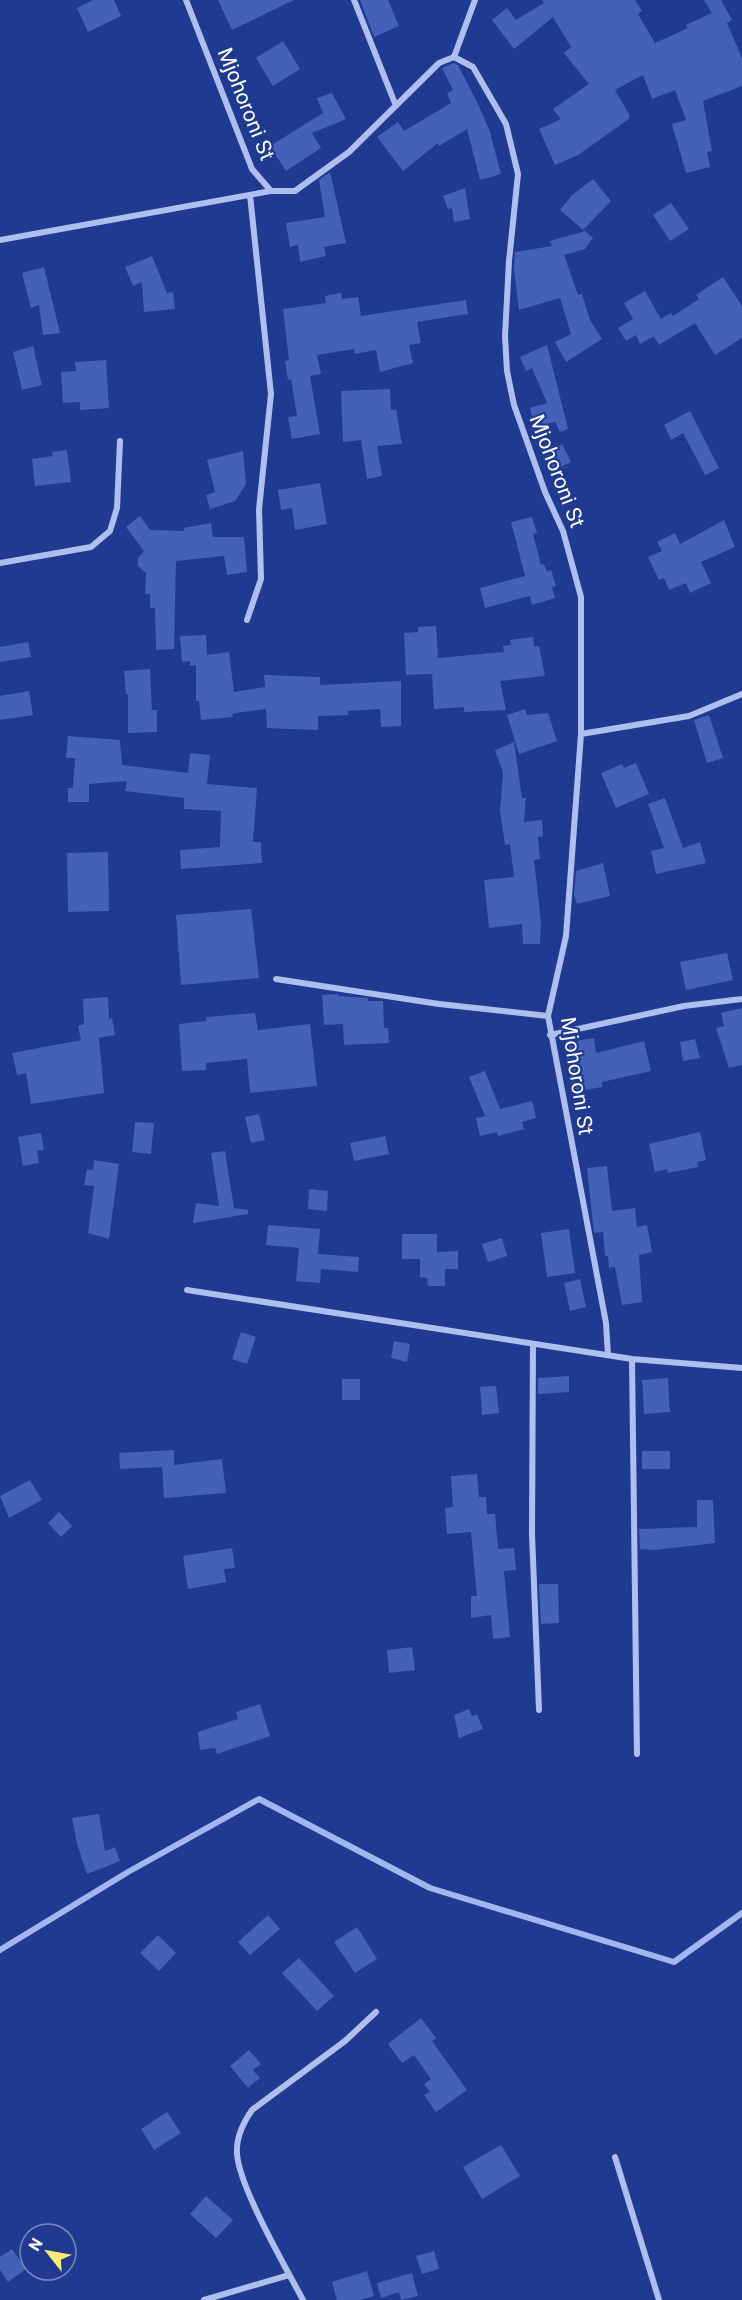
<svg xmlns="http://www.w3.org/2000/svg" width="742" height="2300" viewBox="0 0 742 2300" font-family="Roboto,sans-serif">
<rect width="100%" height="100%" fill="#1f3a90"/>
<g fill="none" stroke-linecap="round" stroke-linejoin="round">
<!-- stream -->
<path stroke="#a2b7ef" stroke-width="6" d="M0,1950l128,-78 131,-73 171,89 244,74 68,-49"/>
</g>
<!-- building -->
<path fill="#4361b6" d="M93,0h21l7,16 -33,16 -11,-24z
M218,0h76l-62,30z
M360,0h28l11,26 -25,11z
M542,0h93l7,11 -4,3 17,29 33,-15 -2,-3 26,-12 -8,-13h17l11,20 -5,3 15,35v28l-39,15 9,50 -5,1 3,15 -24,6 -14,-49 14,-4 -11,-30 -23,9 -9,-24 -28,15 14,24v5l-51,36 -23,10 -16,-36 22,-10 -8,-10 36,-25 -25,-31 7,-6 -18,-30 -39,32 -22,-29 15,-12 9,12 28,-17z
M283,41l17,28 -27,17 -17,-28z
M454,63l4,2 21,41 11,26 11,42 -21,6 -13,-51 -28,17 -1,-3 -35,28 -26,-34 21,-15 6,9 47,-28 -4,-10 6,-3 -11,-22z
M332,93l14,26 -34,14 9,15 -35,23 -16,-25 53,-33 -6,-15z
M330,172l16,71 -22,4 2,9 -26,6 -2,-17 -8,2 -4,-24 39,-6 -6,-37z
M593,179l18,22 -28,29 -23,-20 12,-15z
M465,188l5,31 -16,3 -2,-14 -4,1 -5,-13z
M671,203l18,26 -19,12 -17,-26z
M585,231l8,7 -8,11 -21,6 14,40 4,-1 8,26 12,19 -36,23 -11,-20 16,-8 -11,-36 -41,12 -5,-41 1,-17 37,-6 -2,-5z
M152,256l15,37 6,-1 2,17 -31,3 -2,-30 -9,4 -8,-19z
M44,267l16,66 -17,2 -4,-30 -8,3 -9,-35z
M723,277l19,29v32l-27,17 -20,-32 -36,22 -5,-9 -14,8 -4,-9 -10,6 -8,-13 15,-9 -9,-16 21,-12 16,28 10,-6 2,3 26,-17 -3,-4z
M341,293l1,6 16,-2 3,19 105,-16 2,14 -51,8 4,21 -12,2 4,18 -33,9 -4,-22 -21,4 -1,-5 -37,6 4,19 -11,2 10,58 -28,5 -4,-22 9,-1 -6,-37 -3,1 -3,-19 4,-1 -6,-51 43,-6 -1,-7z
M547,345l21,84 -8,3 -5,-10 -20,5 -5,-19 17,-5 -15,-35 -6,3 -6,-14z
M33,346l9,39 -20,5 -9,-38z
M106,360l3,48 -29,2v-8l-17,1 -2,-31 15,-1 -1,-9z
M390,389l1,21 5,-1 6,35 -25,2 5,30 -15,3 -6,-39 -18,2 -2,-51z
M690,411l29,57 -14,7 -22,-42 -12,7 -7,-15z
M562,444l9,18 -18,9 -8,-19z
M67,450l4,32 -36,4 -3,-27 21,-3 -1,-4z
M243,451l3,33 -11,17 -25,8 -4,-14 9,-3 -8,-32z
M320,483l7,41 -32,6 -3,-22 -11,2 -3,-20z
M140,516l10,14 34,1v-3l27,-5 2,14h31l3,35 -20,3 -3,-19 -48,5 -2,88 -18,1 -1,-42h-5v-14h-5l1,-21 -8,-7v-8l6,-7 -18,-24z
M532,517l5,16 -4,1 8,31 3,-1 3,8 4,-2 5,16 -4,1 3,11 -23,7 -2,-9 -45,12 -5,-20 45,-12 -14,-54z
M724,520l11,27 -34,15 10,21 -21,10 -4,-10 -17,7 -5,-12 -5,2 -11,-23 14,-6 -5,-9 18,-9 5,11z
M436,626l2,32 66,-6 -1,-6 8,-1 -1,-5 23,-3 1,10 5,-1 6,30 -45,5 6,29 -42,2v-5l-30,2 -2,-35 -26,1 -2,-42 14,-1v-5z
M206,635l1,20 22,-3 5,40 31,-5 -1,-12 56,2v8l81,-4v45l-20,1 -1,-18 -32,2v4l-30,1v14l-51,-2 -1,-19 -30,4 -4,1 1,3 -32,3 -2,-19h-3v-36l-6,1v-5l-8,1 -2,-26z
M28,642l3,15 -31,5v-15z
M150,669l2,41h5v22l-29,1v-39h-2l-2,-23z
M29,691l4,24 -33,5v-24z
M525,709l2,6 21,-2 9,28 -38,13 -12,-39z
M709,715l14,43 -16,5 -13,-43z
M68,736l52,4 2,25 66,8 2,-20 20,2 -3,29 50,4 -4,54h8l1,21 -81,6 -1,-19 40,-3 1,-36 -37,-2v-11l-59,-7 2,-10 -38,3v18h-21v-14h5l2,-30h-9z
M514,742l8,56h4l-2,24 18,-2 1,16 -5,1 2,22 -6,1 7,62 -1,22h-17l-1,-20 -33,4 -5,-48 30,-3 -4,-33 -5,1 -5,-34 3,-38 -8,-23z
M636,763l13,31 -33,14 -15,-35 21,-9 2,4z
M665,798l18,50 17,-6 6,21 -50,11 -5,-23 13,-3 -16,-44z
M108,852l1,59 -41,1 -1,-59z
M603,863l7,33 -33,8 -3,-9 2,-24z
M251,909l8,69 -78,7 -5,-70z
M727,953l6,27 -47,10 -6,-28z
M338,994v2l30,2v3h15l1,27h4l1,15 -45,2 -1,-21 -19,1 -2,-30z
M108,997l1,22 3,-1 3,17 -16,3 5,55 -73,11 -5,-31 -9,2 -5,-22 69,-13 -3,-14 6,-2 -1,-25z
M742,1008v57l-13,3 -13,-40 8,-2 -3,-13z
M255,1013l3,17 52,-6 7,62 -67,7 -3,-34 -41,4v7l-24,1 -3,-47 27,-3v-4z
M594,1038l2,15 48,-12 7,30 -49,11v5l-29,5 -9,-49z
M695,1039l5,19 -17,3 -3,-19z
M485,1071l15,38 32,-8 4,17 -14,4 2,7 -26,7 -1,-4 -17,4 -4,-18 9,-2 -16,-39z
M259,1114l6,26 -14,3 -6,-26z
M135,1122l19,1 -3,31 -19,-2z
M700,1132l6,28 -9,2 1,5 -30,6 -1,-4 -12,3 -6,-28z
M41,1133l3,17 -7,1 2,12 -16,3 -5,-29z
M385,1136l4,18 -35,7 -4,-18z
M225,1151l9,57 14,2v4l-55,9 3,-20 23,3 -8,-53z
M94,1160l25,4 -10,75 -21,-6 6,-47 -10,-1 3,-16 6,1z
M607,1166l5,45 23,-3 2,19 10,-2 5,27 -13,3 3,47 -20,3 -7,-38 -6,1 -1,-12h-3l-2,-24 -9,1 -7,-65z
M309,1189l19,2 -1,20 -19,-2z
M268,1225l52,4 -2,25 41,3 -1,15 -37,-3 -1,14 -24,-2 3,-33 -33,-3z
M569,1229l6,44 -28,4 -6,-44z
M402,1234h35v18l21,-1v18h-13v17h-17l-1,-8 -7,-1v-18h-18z
M502,1238l5,18 -19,6 -6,-18z
M580,1279l6,28 -16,4 -6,-28z
M241,1332l15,5 -9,27 -15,-5z
M394,1341l16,3 -3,18 -16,-4z
M569,1376v16l-31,2v-16z
M668,1378l2,34 -26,2 -2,-34z
M342,1379h18v21h-18z
M496,1386l3,27 -17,2 -2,-28z
M174,1450v15l48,-6 4,34 -62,5 -2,-31 -42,2 -1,-16z
M642,1451h28v18h-28z
M477,1474l2,23h7l1,17h8l3,35 16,-1 2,22 -12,1 6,66 -17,2 -2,-24 -20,3v-22h6l-6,-64 -24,2 -2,-26 8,-1 -2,-31z
M30,1480l12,20 -33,18 -9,-22z
M697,1500h16l2,43 -60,7 -15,-1 -1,-20 58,-2z
M59,1512l13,14 -11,11 -13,-14z
M232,1548l3,20 -11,1 2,13 -38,7 -5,-33z
M539,1584h19l1,39 -18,1z
M412,1647l3,23 -26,3 -2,-23z
M260,1704l10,32 -53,18 -2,-6 -15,2 -2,-18 40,-13 -2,-7z
M469,1709l3,7 5,-2 6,15 -24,9 -5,-23z
M99,1814l6,37 10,-4 5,14 -33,13 -10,-30 -5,-26z
M268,1915l12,14 -30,26 -12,-13z
M357,1927l20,32 -22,14 -21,-31z
M158,1935l18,18 -17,18 -19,-18z
M299,1958l35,38 -17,15 -35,-38z
M421,2018l15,20 -4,3 35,49 -31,22 -12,-17 6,-3 -6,-8 7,-5 -17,-24 -12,8 -14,-19z
M249,2050l12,14 -8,6 7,8 -12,10 -18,-22z
M167,2112l14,21 -27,17 -13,-21z
M501,2145l19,31 -38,23 -19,-32z
M206,2196l27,24 -17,18 -26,-24z
M12,2249l14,20 -18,13 -8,-12v-13z
M434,2251l5,18 -17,5 -6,-18z
M367,2271l7,25 -14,4h-23l-5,-18z
M412,2273l6,23 -17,4 -2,-8 -18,6 -4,-15z"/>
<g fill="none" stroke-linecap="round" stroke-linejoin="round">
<!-- street -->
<path stroke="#afbfed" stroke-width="6" d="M186,0l66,169 19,22h24l54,-39 90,-89 15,-6 19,10 33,57 12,50 -9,87 -4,75 2,35 7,34 31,87 18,39 18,66v137l-15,202 -18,80 58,307 2,32
M354,0l42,106
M454,57l21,-57
M0,240l271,-49
M0,563l91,-16 19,-16 7,-23 3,-67
M247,620l14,-41 -2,-70 12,-115 -21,-199
M581,734l108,-18 53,-22
M276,979l163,25 109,12
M550,1035l134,-29 58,-7
M187,1290l445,69 110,9
M533,1344l-1,190 7,176
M632,1359l5,395
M615,2157l44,143
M204,2300l85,-25
M303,2300c-17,-32 -65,-115 -66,-147 -1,-16 6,-30 15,-43l93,-69 31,-29"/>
</g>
<g text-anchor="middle" stroke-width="4.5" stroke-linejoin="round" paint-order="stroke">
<!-- street labels -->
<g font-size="21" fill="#fff" stroke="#1f3a90">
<text transform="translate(246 104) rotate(68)" y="7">Mjohoroni St</text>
<text transform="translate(557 471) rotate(69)" y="7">Mjohoroni St</text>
<text transform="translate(577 1076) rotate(81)" y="7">Mjohoroni St</text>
</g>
</g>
<!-- north arrow -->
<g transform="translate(48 2252) rotate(301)"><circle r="28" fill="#1f3a90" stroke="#7989bc" stroke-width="1.5"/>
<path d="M0-4.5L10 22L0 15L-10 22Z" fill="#fbee6f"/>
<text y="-9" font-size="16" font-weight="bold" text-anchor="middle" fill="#ffffff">N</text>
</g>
</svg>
